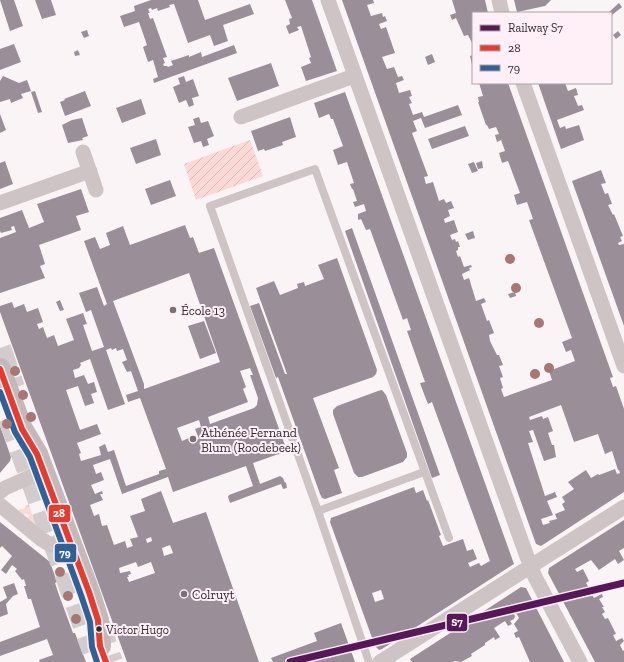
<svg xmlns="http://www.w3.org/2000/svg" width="624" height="662" viewBox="0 0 624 662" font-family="'Zilla Slab',serif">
<defs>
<pattern id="grass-tufts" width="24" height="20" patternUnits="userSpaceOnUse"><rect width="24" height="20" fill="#fcd9d5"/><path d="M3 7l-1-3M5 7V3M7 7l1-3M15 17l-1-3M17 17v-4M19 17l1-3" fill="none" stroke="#d8bab7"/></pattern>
<pattern id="garden-furrows" width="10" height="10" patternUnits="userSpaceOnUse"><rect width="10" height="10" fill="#fcd9d5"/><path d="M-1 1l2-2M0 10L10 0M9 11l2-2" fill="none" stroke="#d8bab7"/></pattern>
</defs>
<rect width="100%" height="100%" fill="#faf4f7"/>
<!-- grass -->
<path fill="url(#grass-tufts)" d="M29,504l4,14h2l4,12 -13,-10 3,-4 -3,-3 -4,3 -5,-3 3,-4h4l3,-4z"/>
<!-- garden -->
<path fill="url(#garden-furrows)" d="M250,140l13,36 -67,24 -12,-36z"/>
<!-- building -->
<path fill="#9a8f99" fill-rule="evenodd" d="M0,0h14l9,26 -13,5z
M35,0h16l5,15 -14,4z
M151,0h47l7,20 45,-16 4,10 -31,11 5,16 -14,5 -4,-11 -22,8 -14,-39 -5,1 1,2 -12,4 -1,-3 -5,2 -1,-2 -3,1 2,4h-2l2,6 3,-1 14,39 -4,1 2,5 -2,1 1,2h3l1,1 5,-2 -2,-4 18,-6v2l12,-5 1,5 32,-12 3,8 -83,30 -1,-4 5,-2 -5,-17 -5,2 -5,-15 4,-2 -8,-23 -15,5 -4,-11 15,-5 -1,-5z
M285,0h27l25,71 -31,10 -5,-14 10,-4 -2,-5 2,-1 -10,-31 -4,1 2,3 -10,4 -3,-8 4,-2 -1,-5 3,-1z
M342,0h31l1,3 -7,2 4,11 11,-3 1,4 2,-1 2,5 -8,3 2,5 5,-2 9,26 -13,4 5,12 7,-2 4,10 4,-1 2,4 -8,3 3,10 11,-3 2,6 -3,1 3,6 -3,1 4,11 9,-3 2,5 34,-12 4,10 -37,13 -4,-10 -8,3 4,10 -5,2 16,43 -4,1 2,7 7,-2 6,19 5,-2 2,4 5,-2 3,7 -6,2 2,6 -6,3 1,4 9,-3 4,12 -8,3 2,5 3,-1 1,3 2,-1 2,6h-2v3l-2,1 2,6 2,-1 4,11 7,-2 1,2 -3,1 1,2 -8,4 2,6 5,-2 7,23 8,-3 2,4 -5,2 6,17 2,-1 5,13 -5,2 1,6 7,14h2l4,10 -4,1 4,11 -3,1 3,10 -2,1 3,8 48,-17 -3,-9 26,-10 -4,-11 -5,2 -4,-10 10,-4 -43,-118 4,-1 -6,-17 -10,3 -3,-10 6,-2 -12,-32 -6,2 -3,-10 6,-2 -4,-11 -4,2 -2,-7 4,-1 -3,-7 -7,2 -2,-4h-1l-8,-23h1l-1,-5 5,-1 -4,-13h29l105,294 -3,1 3,9 3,-1 8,23v83l-83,54 -5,-2zM561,405l13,37 24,-8 7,20 7,-3 6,19h1l1,3 -3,1 -2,-5 -16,6 -1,-1 -7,4 -5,-8 -18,12 6,7 -12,8 3,5 -3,2 3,6 -10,4 2,5 -8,2 1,2 -7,2 -2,-6 12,-4 -6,-14 10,-4 -2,-5 -10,4 -17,-53 5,-1 -4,-11 4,-1 11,31 12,-4 -2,-12h-2l-4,-12 5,-2 -5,-14 -5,2 -1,-3 -12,4 -1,-3z
M452,0h33l3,13h-15v32l-5,-10 -4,1 -8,-18 -4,2 -2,-5 6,-2z
M514,0h37l-6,6 -28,6z
M619,3l3,4 -10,8 -3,-3z
M87,30l2,6 -5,2 -3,-6z
M618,31l3,4 -5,4 -3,-4z
M14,44l7,18 -21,8v-21z
M78,50l2,5 -5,1 -1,-4z
M432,54l3,8 -7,3 -3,-8z
M473,55v14l-3,-13z
M271,63l8,23 -42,15 -9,-23z
M3,76l16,7 8,-3 4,11 -10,3 2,4 -12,5 -1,-4 -10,3v-21z
M184,76l2,6 7,-3 6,17 -7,2 2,7 -5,2 -3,-7 -7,3 -6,-16 7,-3 -2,-6z
M538,83h27l3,8 8,-3 2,7 -4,1 4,10 4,-1 2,5 -27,10 3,8 5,-2 1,3 13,-4 5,15 -23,9z
M35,91l7,21 -4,1 -7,-21z
M85,91l6,15 -26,10 -5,-14 5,-2 -1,-1z
M345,92l169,472 -132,85 -3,1 -4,-4 -45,-124 1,-4 83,-31 2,6 7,-3 4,11 1,-1 13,35 -2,1 4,10 20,-7 4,12 6,-2 4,10 -9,4 2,4 9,-4 2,3 9,-5 -58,-159 -4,2 -4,-10 -4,-11 5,-1 -18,-51 4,-1 -4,-12 -4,2 -33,-91 -4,1 -5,-11 -3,1v-6l8,-3 -2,-7 -9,3 -2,-5 4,-1 -4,-12h-1l-2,-5 4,-1 -7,-21 -9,3 -5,-15 10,-4 -10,-27h-2l-2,-5 -10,4 -5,-15zM381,590l3,9 -9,3 -3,-9z
M141,99l5,15 -24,9 -6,-15z
M0,114l6,16 -6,3z
M199,117l2,6 7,-2 6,15 -7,3 2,6 -6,2 -2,-6 -7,2 -6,-16 7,-2 -2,-6z
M290,117l6,20 -14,5 1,3 -18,6 -1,-2 -6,2 -7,-20z
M82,118l6,18 -6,2 1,2 -15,3 -6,-18 10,-5z
M465,126l4,10 -37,13 -4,-10z
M156,139l5,16 -25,9 -6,-16z
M5,161l8,23 -13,5v-26z
M482,161l1,7 -5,1 -2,-6z
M474,162l4,9 -6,2 -4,-9z
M601,170l5,13 -5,1 4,10 3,-1 4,11 -4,1 5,10 1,-1 9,22 -3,1 2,4 -4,2 1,2 5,-1v82l-52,-145z
M170,180l6,16 -25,9 -6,-16z
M81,189l8,23 -13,4 5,14 -42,15 6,19 -5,2 5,12 -45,15v-55l16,-6 -2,-6 -3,1 1,3 -11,3 -1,-2v-13l22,-8 7,18 15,-6 -7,-18z
M185,225l5,13 3,-1 6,16 15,-5 73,203 -34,12 7,21 20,-8 3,2 2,5 1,-1 1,6 -4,1 -2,-5 -51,19 -2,-6 1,-2 24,-9 -7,-20 -73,26 -5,-15 -46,17 -12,-35 -17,6 3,9 5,-2 3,8 -13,5 4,9 7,-3 1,3h-3l3,6 -13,5 4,11 5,-2 3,12 5,-1 7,20 11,-4 2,7 6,-2 -3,-7 8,-2 -8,-21 15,-5 -4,-12 20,-8 12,32 33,-11 53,150h-132l-127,-350v-6l12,-4 2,6 10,-4 3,8 11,-4 5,14 -6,2 2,5 4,-2 4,11 7,-3 4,11 16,-6 -8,-21 17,-6 4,11 -4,1 9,26 12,-4 -13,-37 -5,2 -7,-19 18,-6 7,19 3,-2 -23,-63 11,-4 5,12 10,-4 -4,-12 17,-7 7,19zM189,273l31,89 -76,27v-5l-31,-83zM111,348l1,2 4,-2 1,3 6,-2 4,11 -5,2 5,10 4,-1 7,20 -12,4 2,7 12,-4 26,71 -7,2v3l-33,12 -12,-36 -6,2 -3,-8 -6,3 2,8 -20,6 -2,-7 2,-1 -4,-10 24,-9 -4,-10 -17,6 -14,-40 12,-4 7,20 9,-3 -3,-9 6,-2 -3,-10 -6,2 -4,-9 -9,3 -2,-8 6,-2 2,-3 -1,-2 10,-4 18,51 17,-6 -19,-54zM250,368l3,7h-3l8,23 -1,7 -3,3 -44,16 -2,-7 40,-15 -5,-13 3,-2 -6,-16zM199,420l2,7 -6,2 4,10 -7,3 -1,-5 -9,4 -5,-13zM151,537l1,4 -5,2 -1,-4zM170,545l3,8 -9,3 -2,-8zM136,562l2,5 13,-5 4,11 -26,9 -2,-5h2l-1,-2 3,-1 -1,-3 -10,2 -1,-5z
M352,228l88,247 -8,3 -87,-247z
M473,231l2,7 -7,2 -3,-6z
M337,258l40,112 -1,4 -3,3 -60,21 26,70 -5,2 8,23 -17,6 -3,-1 -2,-4 -42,-117 -2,1 -26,-72 9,-3 26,71h2l-31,-86 18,-7 6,14 18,-7 -1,-4 7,-2 1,4 19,-7 -6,-14z
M515,292l1,4 -6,2 -2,-4z
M60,300l4,10 -4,1 -4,-9z
M204,321l12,32 -16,6 -12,-33z
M382,390l4,5 21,58v4l-4,5 -41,15h-4l-4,-4 -21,-59v-4l4,-4 41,-15z
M0,426l11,31 -1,4 -10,12z
M624,520v28l-5,3 5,9 -6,4 -3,-5 -16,11 -8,-10 -16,9 2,3 6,-3 6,12 -3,2 3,5 2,-1 3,4 -3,2 3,5 8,-4 1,3 -4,2 5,8h-2l3,5 -3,2 3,5 3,-1 8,16 -3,1 3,6 6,-3 2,3 -4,4 3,6 1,-1v12h-29l-47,-89 1,-5z
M0,522l50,40 7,20 -2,1 4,12 14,38h2l11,29h-46l-1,-2 14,-5 -6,-16 -47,17v-14l40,-15 -9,-28h-3l-4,-13h2l-2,-7 -2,1 -7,-9 2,-2 -5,-4 -6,9 -5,-4 11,-14 -10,-10 -2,2z
M14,583l4,11 -5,2 -7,8 2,10 -8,3v-15l7,-4 -4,-11z
M521,587l5,1 38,74h-34l-11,-25 -3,1 -2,-5 4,-2 -4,-7 5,-6 -3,-5 -2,1 1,2 -1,3 -4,2 2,3 -4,2 -3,-5 -11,7 6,9 -5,3 -1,-3 -9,6v2l-14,9 1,2 -11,6 -6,-1 -2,1h-41l-2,-3z
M341,623l14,39h-82l-2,-4 46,-17 -3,-8z"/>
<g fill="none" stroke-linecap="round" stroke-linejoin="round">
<!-- highway-tunnel -->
<path stroke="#d2cccf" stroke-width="22" stroke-dasharray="22 11" stroke-linecap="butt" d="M0,348l14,40
M9,418l84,233
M99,624l13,38"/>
<!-- lane -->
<path stroke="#cec3c5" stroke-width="8" d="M318,511l106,-39
M369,662l-51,-151 -108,-305 105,-37 134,369"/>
<!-- street -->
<path stroke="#cec3c5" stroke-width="15" d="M328,0l198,554 9,23 45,85
M499,0l3,13
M523,83l101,283
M241,117l113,-41
M83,152l13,38
M0,203l90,-32
M0,492l5,-4 27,-12 14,3
M0,505l41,34 10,6 5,-1 10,-12
M380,662l244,-155"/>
<!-- secondary -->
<path stroke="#c5b8bb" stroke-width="22" d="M0,369l22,60 15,25 52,138 9,28 2,26"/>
<defs>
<path id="bus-1" d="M0,369l22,60 15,25 52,138 9,28 2,26 6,16"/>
<path id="bus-2" d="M0,392l15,40 15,25 51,138 9,27 2,25 5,15"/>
</defs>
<!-- bus-1 casing -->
<use href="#bus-1" stroke="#fef0f6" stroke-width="9"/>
<!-- bus-2 casing -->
<use href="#bus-2" stroke="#fef0f6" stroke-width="9"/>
<!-- bus-1 -->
<use href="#bus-1" stroke="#e43c2e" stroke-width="6"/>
<!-- bus-2 -->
<use href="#bus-2" stroke="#306196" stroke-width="6"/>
<defs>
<path id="rail-1" d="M290,662l334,-79"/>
</defs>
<!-- rail-1 casing -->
<use href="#rail-1" stroke="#fef0f6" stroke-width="10"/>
<!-- rail-1 -->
<use href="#rail-1" stroke="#571759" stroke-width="7"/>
</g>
<!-- trees -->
<g fill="#a97674">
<circle cx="510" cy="259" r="5"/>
<circle cx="516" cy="288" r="5"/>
<circle cx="539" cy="323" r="5"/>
<circle cx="549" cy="368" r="5"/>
<circle cx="15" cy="371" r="5"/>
<circle cx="535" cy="374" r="5"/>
<circle cx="23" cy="395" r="5"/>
<circle cx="31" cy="417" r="5"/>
<circle cx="7" cy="424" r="5"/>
<circle cx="60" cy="572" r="5"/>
<circle cx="68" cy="596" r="5"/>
<circle cx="76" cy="619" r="5"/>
</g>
<!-- markers -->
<g fill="#797175" stroke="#fef0f6" stroke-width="1.5">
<circle cx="173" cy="310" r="4"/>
<circle cx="193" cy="439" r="4"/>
<circle cx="184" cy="594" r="4"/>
</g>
<circle fill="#332a2f" stroke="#fef0f6" stroke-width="1.5" cx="99" cy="629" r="3.5"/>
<g text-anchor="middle" stroke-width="4" stroke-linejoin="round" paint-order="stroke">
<!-- bus labels -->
<g font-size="12" fill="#332a2f" stroke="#fef0f6" text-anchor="start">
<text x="106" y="634">Victor Hugo</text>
</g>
<!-- poi labels -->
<g font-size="13" fill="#332a2f" stroke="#fef0f6" text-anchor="start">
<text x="181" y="315">École 13</text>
<text x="201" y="437">Athénée Fernand<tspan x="201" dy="15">Blum (Roodebeek)</tspan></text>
<text x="192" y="599">Colruyt</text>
</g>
</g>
<g stroke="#fef0f6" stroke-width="1.5">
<rect x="48" y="504" width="23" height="19" rx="4" fill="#e43c2e"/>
<rect x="54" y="543" width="23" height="20" rx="4" fill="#306196"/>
<rect x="446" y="613" width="22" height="19" rx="4" fill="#571759"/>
</g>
<g font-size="11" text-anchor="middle" font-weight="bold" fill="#fff">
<text x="59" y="517">28</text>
<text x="65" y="557">79</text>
<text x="457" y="626">S7</text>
</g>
<!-- legend -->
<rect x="472" y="12" width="140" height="72" fill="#fef0f6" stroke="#ada1a6"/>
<rect x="480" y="25" width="20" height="6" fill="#571759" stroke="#ada1a6"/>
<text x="508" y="32" font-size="12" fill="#332a2f">Railway S7</text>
<rect x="480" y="45" width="20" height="6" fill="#e43c2e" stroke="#ada1a6"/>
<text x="508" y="52" font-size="12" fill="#332a2f">28</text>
<rect x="480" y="65" width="20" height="6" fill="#306196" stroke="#ada1a6"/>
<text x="508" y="72" font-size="12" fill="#332a2f">79</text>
</svg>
